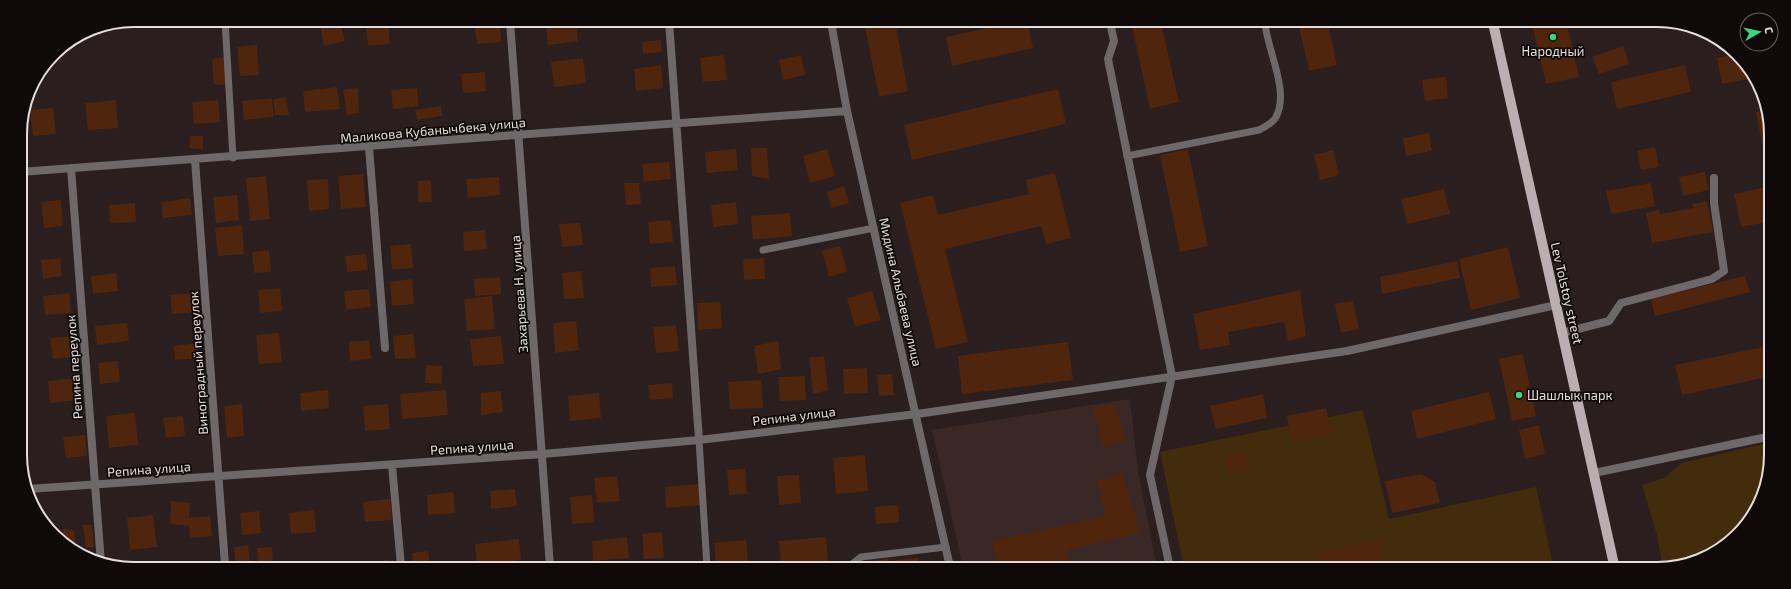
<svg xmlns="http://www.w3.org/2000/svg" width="1791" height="589" viewBox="0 0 1791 589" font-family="'Exo 2',sans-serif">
<rect width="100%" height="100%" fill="#2a1e1e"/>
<!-- built -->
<path fill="#3a2827" d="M1130,399l8,72 19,97 -194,-1 -31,-137z"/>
<!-- green -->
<path fill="#422c0b" d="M1363,410l26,109 147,-32 18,82 -370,-1 -24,-116z
M1767,443v42l-15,34 -25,26 -64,24 -6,-34 -15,-50 22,-7 18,-15z"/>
<!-- building -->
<path fill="#4f250e" d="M319,20l21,1 5,20 -21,5z
M545,21h31l2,20 -30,4z
M864,22h31l13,69 -29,6z
M1014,22h13l6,26 -81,18 -6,-29z
M388,23l2,21 -22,2 -2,-21z
M1147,23h14l18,79 -29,7 -18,-83z
M1298,23h36l-6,2 9,40 -28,6z
M1532,24h35l12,53 -33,7z
M500,26l1,16 -24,2 -2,-16z
M661,40l1,12 -19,2 -1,-12z
M257,45l2,30 -19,1 -3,-29z
M1623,46l6,18 -30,10 -7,-17z
M1735,54l8,5 9,19 -30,6 -5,-26z
M724,55l3,25 -24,2 -3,-24z
M801,55l4,20 -22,5 -4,-20z
M225,57l1,28 -12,-1 -2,-25z
M583,58l3,25 -32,4 -3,-25z
M661,65l2,23 -27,3 -2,-22z
M1685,65l6,27 -74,17 -6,-27z
M485,72l1,19 -23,2 -2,-19z
M1446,77l2,21 -23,3 -3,-21z
M337,87l3,22 -35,3 -2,-21z
M358,88l1,25 -12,2 -4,-25z
M417,88l2,18 -26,3 -2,-19z
M1058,89l8,35 -154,36 -8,-35z
M286,97l3,18h-14l-2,-16z
M272,98l2,19 -30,3 -2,-19z
M116,100l2,28 -30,2 -3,-27z
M218,100l2,22 -26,2 -2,-22z
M441,106l1,10 -25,4 -2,-10z
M53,108l3,26 -23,2 -3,-26z
M1768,110l1,37 -6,1 -7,-36z
M1429,133l3,18 -26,5 -3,-18z
M190,136h13v13l-13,-1z
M1655,147l4,20 -18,3 -4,-19z
M751,148h16l2,31 -17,-3z
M736,149l2,21 -31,3 -2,-21z
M827,149l8,27 -25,7 -7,-27z
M1188,149l20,97 -28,6 -20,-97z
M1333,150l6,25 -19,5 -6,-25z
M669,162l2,17 -27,3 -2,-18z
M1705,172l4,18 -26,6 -4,-19z
M1055,173l16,65 -25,6 -5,-18 -96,23 23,93 -32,7 -36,-146 33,-8 5,20 91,-21 -3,-14z
M363,174l3,33 -25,2 -3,-33z
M266,176l4,43 -20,2 -4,-43z
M499,177l1,18 -32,3 -2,-19z
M328,179l1,30 -20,2 -2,-31z
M431,180l1,22h-14v-21z
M624,183h15l2,21 -15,1z
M1651,183l4,23 -44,8 -5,-23z
M844,186l5,17 -18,5 -4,-16z
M1768,187v35l-27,5 -7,-33z
M1444,189l6,25 -43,10 -6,-25z
M237,195l2,25 -23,3 -3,-26z
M190,198l2,17 -29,3 -2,-16z
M61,200l2,26 -19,2 -3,-26z
M1707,201l6,31 -61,11 -6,-30 13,-3 1,4 33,-6 -1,-4z
M736,202l2,22 -25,3 -2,-22z
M135,203l1,19 -26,1 -1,-18z
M790,213l2,23 -39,4 -2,-24z
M671,220l2,22 -23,2 -2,-22z
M580,223l3,22 -21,2 -3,-23z
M242,225l2,29 -26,2 -3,-28z
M485,230l2,19 -23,2 -1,-19z
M411,244l2,24 -21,2 -2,-24z
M840,246l7,25 -18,6 -7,-26z
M1508,247l12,51 -49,12 -12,-51z
M269,250l2,22 -17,1 -2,-21z
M366,254l2,16 -21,2 -2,-16z
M60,258l2,18 -19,3 -2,-19z
M764,258l1,21 -21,1 -1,-21z
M1457,261l3,17 -78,16 -2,-17z
M675,266l2,19 -26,2 -1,-19z
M581,271l3,27 -20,1 -2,-26z
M116,273l2,18 -25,3 -2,-18z
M1745,276l5,16 -95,24 -4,-17z
M500,277l1,17 -26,2 -1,-17z
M412,279l2,25 -22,2 -2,-24z
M280,288l2,23 -22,2 -2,-23z
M369,289l2,18 -25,3 -2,-19z
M1300,290l6,46 -18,5 -4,-19 -56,10 2,13 -30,5 -7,-36z
M872,291l9,29 -26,7 -8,-29z
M69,293l2,20 -26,2 -2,-19z
M194,293l2,19 -24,2 -2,-19z
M492,296l3,33 -28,2 -3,-32z
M1353,301l6,28 -18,4 -6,-29z
M720,302l2,26 -24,2 -1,-27z
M576,321l3,29 -24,3 -2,-30z
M127,323l2,18 -32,4 -2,-19z
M676,325l3,26 -23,2 -3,-26z
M279,333l3,29 -23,2 -3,-29z
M413,334l3,24 -21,1 -2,-23z
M72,336l2,21 -21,2 -3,-21z
M501,336l3,28 -31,2 -3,-27z
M369,340l2,19 -21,2 -1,-19z
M778,341l3,28 -23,5 -4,-28z
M1068,342l5,38 -111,14 -4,-38z
M197,343l1,15 -23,2 -1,-14z
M1768,346v31l-86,18 -7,-30z
M1523,354l13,62 -24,5 -13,-62z
M824,356l4,34 -15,4 -4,-36z
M118,361l2,21 -20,2 -2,-21z
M426,365l16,1v18l-17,-1z
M867,368l1,25 -24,1 -1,-25z
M892,374l2,21 -15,1 -2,-21z
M805,376l1,24 -26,1 -2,-24z
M74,378l2,22 -26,3 -2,-22z
M761,380l2,28 -33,1 -2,-27z
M672,383l1,15 -23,2 -2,-15z
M328,390l1,18 -28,3 -1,-18z
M446,390l2,25 -46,4 -2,-25z
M501,391l2,21 -22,3v-22z
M1489,392l7,27 -79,20 -6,-28z
M599,393l2,25 -31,3 -2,-25z
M1263,394l4,24 -51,11 -6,-23z
M1115,403l10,38 -22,6 -10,-38z
M242,404l2,32 -17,2 -3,-32z
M388,404l2,25 -25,2 -2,-25z
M1326,408l5,26 -39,7 -5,-25z
M135,413l3,32 -29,3 -3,-32z
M183,416l2,20 -19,2 -3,-20z
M1539,425l6,29 -20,5 -6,-29z
M85,435l2,21 -21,2 -3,-21z
M1245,451l4,18 -19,4 -4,-18z
M865,455l3,36 -32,3 -3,-36z
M745,469l2,25 -18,1 -2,-25z
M1123,473l9,36 -19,5 21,-5 5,25 -72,16 3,9 -35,8h-38l-5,-26 114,-25 -9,-36z
M1421,474l14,8 5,21 -48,10 -7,-32z
M799,475l2,28 -22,2 -2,-29z
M617,476l3,25 -23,2 -3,-25z
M699,484l1,21 -34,3 -1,-21z
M515,489l2,17 -26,3 -1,-18z
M453,492l2,21 -27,2 -1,-20z
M592,495l2,27 -22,2 -2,-27z
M390,499l2,21 -27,2 -2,-20z
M171,501l19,2 -1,15 21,-2 2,20 -22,2 -1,-12 -19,-2z
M898,505l1,17 -23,2 -1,-17z
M314,510l2,22 -25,2 -2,-21z
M259,511l2,22 -19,2 -2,-22z
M153,515l4,32 -27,3 -3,-32z
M83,525h9l2,22h-8z
M63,529l11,1 2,17 -13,-7z
M662,532l2,26 -20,1 -2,-25z
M627,537l2,21 -36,3 -1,-20z
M826,537l2,24 -47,4 -2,-24z
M519,539l2,21 -44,5 -2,-21z
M1379,539l6,29h-67l-3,-15z
M746,540l2,22 -32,2 -2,-21z
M248,545l2,20h-15l-1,-18z
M272,547l1,18h-15l-1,-17z
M428,551l2,15h-17l-1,-13z
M888,558l2,9h-22l-1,-4z
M918,558l1,9h-22l-1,-7z
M389,560l1,6h-23v-4z"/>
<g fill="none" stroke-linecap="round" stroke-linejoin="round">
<!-- service -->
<path stroke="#6e686a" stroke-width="7" d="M225,20l8,138
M1127,156l132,-26c6,-3 14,-7 17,-13 14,-26 -9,-67 -11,-94
M763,250l111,-22
M699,440l8,126
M848,567l13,-10 85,-10"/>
<!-- minor -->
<path stroke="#6e686a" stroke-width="8" d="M510,21l40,545
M669,21l30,419
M831,22l16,89 103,456
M1110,22l4,19 -6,18 64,317 -22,99 20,93
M369,147l16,201
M195,160l30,405
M71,168l30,395
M20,172c276,-19 551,-43 827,-61
M1562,333l47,-12 12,-18 91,-24 12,-8 -10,-68v-25
M392,465l9,101
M1594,473l173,-36
M28,489l515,-35 156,-14 218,-26 430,-63 209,-46"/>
<!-- primary -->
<path stroke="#bbaeb3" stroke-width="10" d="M1493,23l122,546"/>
</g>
<!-- markers -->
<g fill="#37d880" stroke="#0f0a09" stroke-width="1.5">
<circle cx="1553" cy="37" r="4"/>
<circle cx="1519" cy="395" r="4"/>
</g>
<g text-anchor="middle" stroke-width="3.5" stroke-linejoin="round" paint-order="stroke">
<!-- poi labels -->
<g font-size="13" fill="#e6dedd" stroke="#0f0a09">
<text x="1553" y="56">Народный</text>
<text x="1527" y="400" text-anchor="start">Шашлык парк</text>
</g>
<!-- street labels -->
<g font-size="13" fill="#e6dedd" stroke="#0f0a09">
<text transform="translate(433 130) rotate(-5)" y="5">Маликова Кубанычбека улица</text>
<text transform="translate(901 292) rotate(77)" y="5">Мидина Алыбаева улица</text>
<text transform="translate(1567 293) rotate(77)" y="5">Lev Tolstoy street</text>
<text transform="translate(519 294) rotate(-94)" y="5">Захарьева Н. улица</text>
<text transform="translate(198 363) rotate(-94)" y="5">Виноградный переулок</text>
<text transform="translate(74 367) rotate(-94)" y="5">Репина переулок</text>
<text transform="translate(794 416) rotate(-7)" y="5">Репина улица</text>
<text transform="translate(472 447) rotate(-4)" y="5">Репина улица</text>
<text transform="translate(149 469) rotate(-4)" y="5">Репина улица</text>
</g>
</g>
<!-- crop -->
<path d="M0 0H1791V589H0ZM134 27H1657A107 107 0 0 1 1764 134V455A107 107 0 0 1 1657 562H134A107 107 0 0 1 27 455V134A107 107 0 0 1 134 27Z" fill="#0f0a09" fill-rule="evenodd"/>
<path fill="none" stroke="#e6dedd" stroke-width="2" d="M134 27H1657A107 107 0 0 1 1764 134V455A107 107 0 0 1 1657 562H134A107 107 0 0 1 27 455V134A107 107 0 0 1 134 27Z"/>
<!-- north arrow -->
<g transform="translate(1759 32) rotate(81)"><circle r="19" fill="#0f0a09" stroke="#655f5e"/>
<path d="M0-3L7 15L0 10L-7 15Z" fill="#37d880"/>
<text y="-6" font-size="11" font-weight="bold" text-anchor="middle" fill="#e6dedd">С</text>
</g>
</svg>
